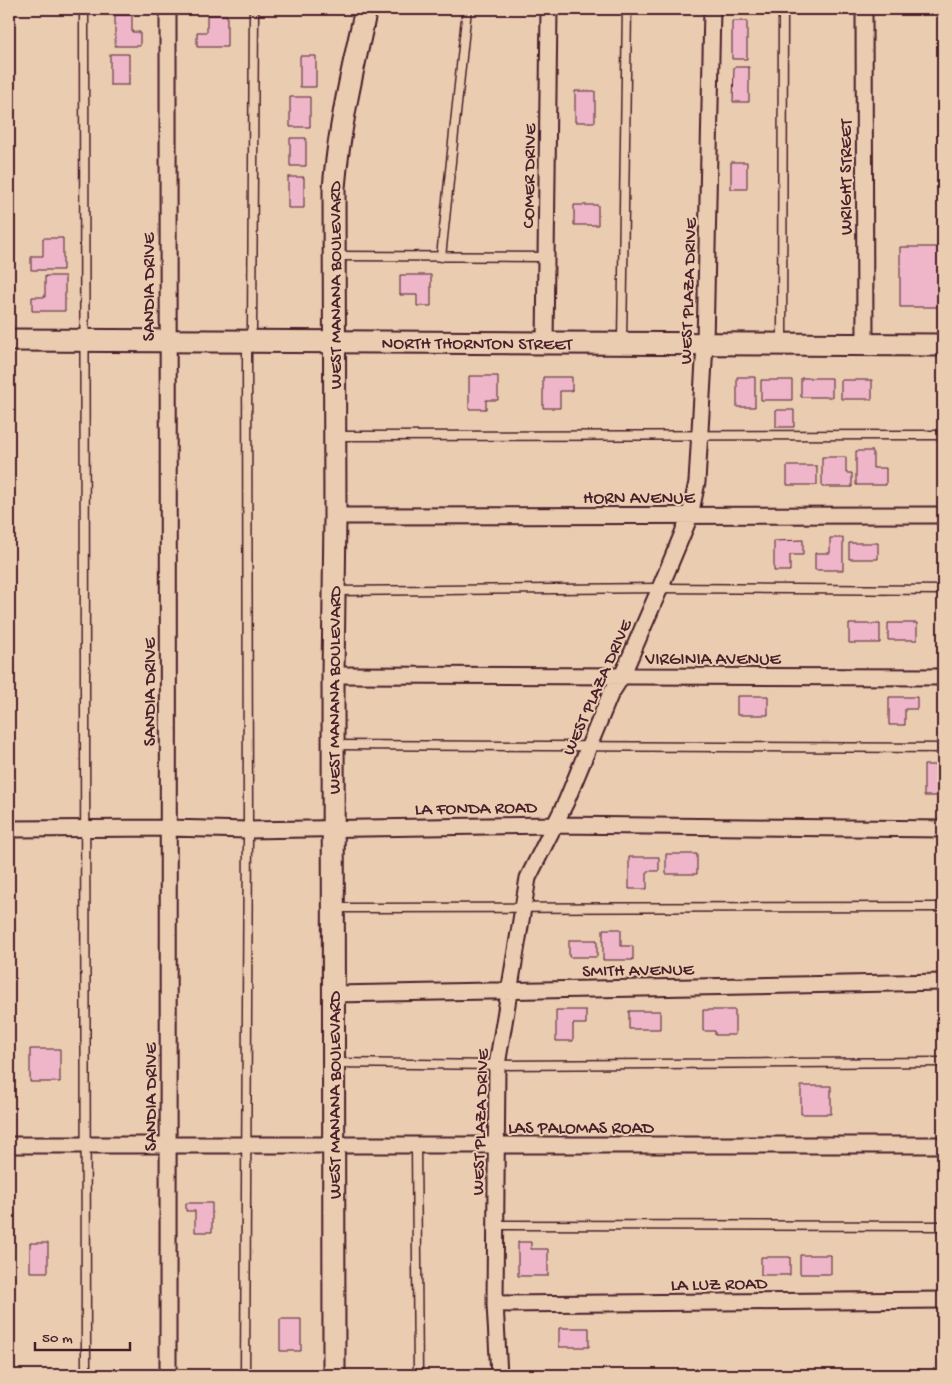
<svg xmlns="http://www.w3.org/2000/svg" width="952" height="1384" viewBox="0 0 952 1384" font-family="'Gochi Hand',sans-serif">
<rect width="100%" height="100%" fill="#eacdb1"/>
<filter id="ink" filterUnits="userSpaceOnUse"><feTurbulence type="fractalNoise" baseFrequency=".02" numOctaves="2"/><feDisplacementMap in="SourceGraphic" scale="10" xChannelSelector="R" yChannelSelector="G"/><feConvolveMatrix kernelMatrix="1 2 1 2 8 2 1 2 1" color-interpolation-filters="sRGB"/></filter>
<g filter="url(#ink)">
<!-- building -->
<path fill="#efb6ca" stroke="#4a1f2b" d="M115,15h17v17h8v14h-25z
M207,15h20v32h-30v-15h10z
M732,21h15v38h-15z
M110,54h19v31h-19z
M300,56h16v31h-16z
M734,67h15v35h-16z
M575,91h20v31h-20z
M290,97h20v30h-20z
M290,138h16v28h-16z
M731,162h16v27h-16z
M288,177h16v31h-16z
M574,205h24v20h-24z
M43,238h20v32h-32v-14h12z
M900,247h43v60h-43z
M400,275h31v31h-14v-11h-17z
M45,276h20v35h-33v-14h13z
M469,376h29v24h-12v9h-17z
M543,377h29v14h-12v17h-17z
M737,377h18v30h-18z
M801,378h31v19h-31z
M761,380h31v20h-31z
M841,380h31v19h-31z
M776,410h18v17h-18z
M856,451h17v17h13v17h-30z
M822,457h24v16h6v14h-30z
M787,466h30v19h-30z
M830,538h13v32h-28v-17h15z
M803,540v15h-13v16h-16v-30z
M849,543h29v16h-29z
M888,623h29v17h-29z
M849,624h31v19h-31z
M737,696h31v19h-31z
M889,697h28v12h-12v16h-16z
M924,765h16v16h3v15h-19z
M666,854h31v20h-31z
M629,857h30v14h-12v18h-18z
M603,929h18v17h12v14h-30z
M569,940h28v17h-28z
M556,1010h30v14h-13v17h-17z
M703,1010h32v25h-20v-4h-12z
M629,1011h31v18h-31z
M30,1049h30v33h-30z
M801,1086h30v28h-30z
M186,1203h26v29h-17v-21h-9z
M518,1242h13v7h17v27h-30z
M30,1243h18v29h-18z
M800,1255h31v19h-31z
M761,1257h29v18h-29z
M280,1319h21v32h-21z
M559,1328h30v19h-30z"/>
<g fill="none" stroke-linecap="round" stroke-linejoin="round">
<defs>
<path id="lane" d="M84,9l2,1366
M335,256l211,1
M441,257l26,-248
M622,342l5,-333
M782,342l1,-333
M335,436l608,-1
M336,591l324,-3 283,2
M335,745l608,3
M336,908l607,-1
M335,1063l162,2 446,-3
M416,1145l2,230
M495,1225l448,1
M245,1375l3,-545 -1,-488 5,-14 2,-319"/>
<path id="street" d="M168,9c-2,455 3,911 0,1366
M864,9l1,336
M545,343l4,-334
M335,516l608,-1
M333,675l610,2
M9,829l159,-1 80,2 306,-5 389,4
M334,994l609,-12
M9,1145h934
M495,1304l448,-4
M499,1375l-4,-71 2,-239 31,-187 38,-76 44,-107 12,-19 38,-88 30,-72 7,-34 8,-138 7,-335"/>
<g id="secondary">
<path id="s1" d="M9,340l934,5"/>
<path id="s2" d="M334,1375l-1,-700 2,-159 -1,-328c5,-61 19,-120 32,-179"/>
</g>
</defs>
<!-- lane casing -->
<use href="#lane" stroke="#4a1f2b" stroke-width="11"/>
<!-- street casing -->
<use href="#street" stroke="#4a1f2b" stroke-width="19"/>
<!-- secondary casing -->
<use href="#secondary" stroke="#4a1f2b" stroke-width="25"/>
<!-- lane -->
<use href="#lane" stroke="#eacdb1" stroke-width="8"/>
<!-- street -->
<use href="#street" stroke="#eacdb1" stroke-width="15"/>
<!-- secondary -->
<use href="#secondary" stroke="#eacdb1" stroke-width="21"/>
</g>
</g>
<g text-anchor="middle" stroke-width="4" stroke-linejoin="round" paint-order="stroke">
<!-- street labels -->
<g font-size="18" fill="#4a1f2b" stroke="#eacdb1">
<text transform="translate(528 176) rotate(-89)" y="6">COMER DRIVE</text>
<text transform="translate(845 177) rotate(-90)" y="6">WRIGHT STREET</text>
<text dy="6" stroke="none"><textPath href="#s2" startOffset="1090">WEST MANANA BOULEVARD</textPath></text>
<text transform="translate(148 287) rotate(-90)" y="6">SANDIA DRIVE</text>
<text transform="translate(687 291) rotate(-88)" y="6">WEST PLAZA DRIVE</text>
<text dy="6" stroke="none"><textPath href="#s1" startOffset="468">NORTH THORNTON STREET</textPath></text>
<text x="639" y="503">HORN AVENUE</text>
<text x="713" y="664">VIRGINIA AVENUE</text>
<text transform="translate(596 687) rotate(-66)" y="6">WEST PLAZA DRIVE</text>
<text dy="6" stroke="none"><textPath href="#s2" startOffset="685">WEST MANANA BOULEVARD</textPath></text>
<text transform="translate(149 692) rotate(-90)" y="6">SANDIA DRIVE</text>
<text transform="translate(476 807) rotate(-1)" y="6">LA FONDA ROAD</text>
<text transform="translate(638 969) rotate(-1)" y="6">SMITH AVENUE</text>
<text transform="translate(334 1095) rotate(-90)" y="6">WEST MANANA BOULEVARD</text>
<text transform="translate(150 1097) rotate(-90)" y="6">SANDIA DRIVE</text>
<text transform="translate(479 1122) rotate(-88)" y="6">WEST PLAZA DRIVE</text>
<text x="581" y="1133">LAS PALOMAS ROAD</text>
<text transform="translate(719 1283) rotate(-1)" y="6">LA LUZ ROAD</text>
</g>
</g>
<!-- margin -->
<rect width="952" height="1384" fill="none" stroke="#eacdb1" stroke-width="30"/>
<rect x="15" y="15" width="922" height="1354" fill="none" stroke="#4a1f2b" stroke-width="2" filter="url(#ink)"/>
<!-- scale -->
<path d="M35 1342v8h95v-8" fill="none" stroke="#4a1f2b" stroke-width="2.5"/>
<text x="42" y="1342" font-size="15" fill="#4a1f2b" stroke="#eacdb1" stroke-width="4" paint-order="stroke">50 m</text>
</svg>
